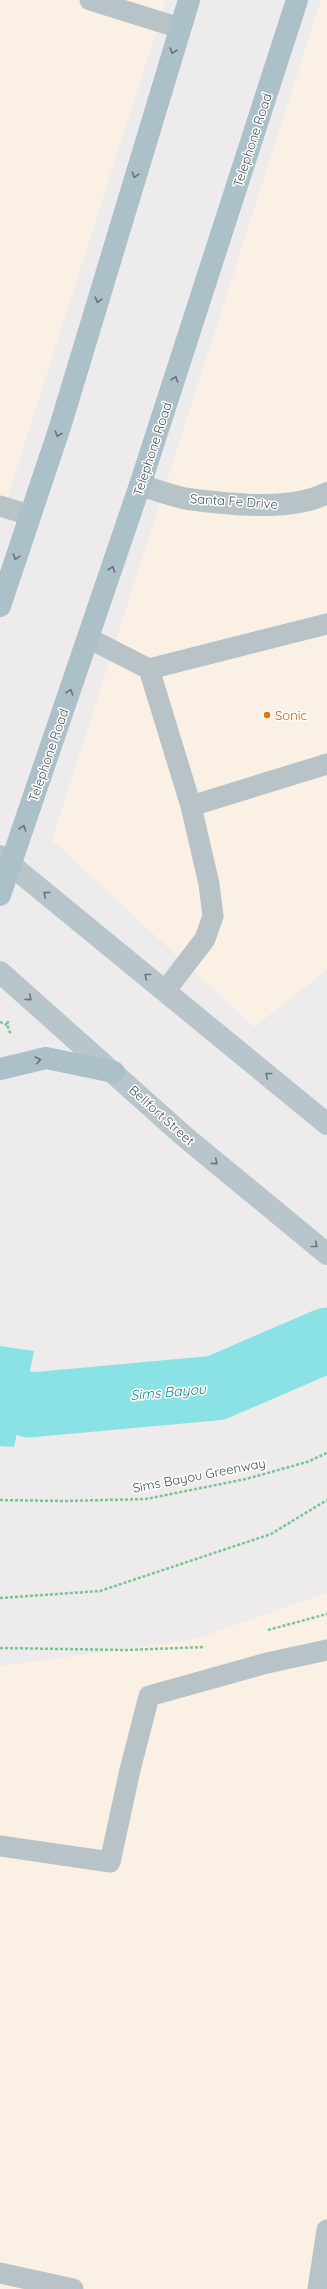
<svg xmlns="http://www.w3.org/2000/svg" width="327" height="2289" viewBox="0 0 327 2289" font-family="Quicksand,sans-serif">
<rect width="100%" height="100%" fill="#eeebec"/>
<!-- commercial -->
<path fill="#faf0e4" d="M0,0h166l-166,521z
M321,0h6v970l-73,57 -202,-187z
M327,1593v696h-327v-623l191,-26z"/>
<!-- water -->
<path fill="#8be2e5" d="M0,1346l34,5 -20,96 -14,-1z"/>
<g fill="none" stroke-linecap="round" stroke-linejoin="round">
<!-- river -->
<path stroke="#8be2e5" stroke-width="65" d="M0,1396l30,9 186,-17 111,-48"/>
<!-- path -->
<path stroke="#76c691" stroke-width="2.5" stroke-dasharray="3 2" stroke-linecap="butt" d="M8,1021l-1,4 4,10
M0,1022l7,3
M0,1500l63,1 83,-2 100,-20 61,-17 20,-9
M0,1598l100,-7 171,-57 56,-34
M268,1630l59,-16
M0,1648l125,2 80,-3"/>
<!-- service -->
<path stroke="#b7c3c7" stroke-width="21" d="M90,0l90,28
M0,506l30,9
M88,638l61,31 42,137 18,78 4,32 -8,23 -40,52
M149,669l178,-45
M191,806l136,-42
M0,1846l110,16 20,-92 19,-74 118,-33 60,-13
M0,2273l73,16
M318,2289l9,-59"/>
<!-- minor -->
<path stroke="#b7c3c7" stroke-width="22" d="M140,485c16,5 32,11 48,14 39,5 103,13 139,-6"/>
<!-- secondary -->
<path stroke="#b8c6cc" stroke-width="22" d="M0,856l327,268
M0,972l185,165 142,117"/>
<!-- primary -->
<path stroke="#acc0c9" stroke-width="22" d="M0,606l60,-179 129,-427
M0,895l140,-410 157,-485
M0,1069l46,-11 68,14"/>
</g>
<!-- one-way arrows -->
<defs><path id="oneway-chevron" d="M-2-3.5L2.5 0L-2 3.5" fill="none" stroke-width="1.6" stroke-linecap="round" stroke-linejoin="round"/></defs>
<g stroke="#647379">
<use href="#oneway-chevron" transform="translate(173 51) rotate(107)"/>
<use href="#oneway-chevron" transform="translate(135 175) rotate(107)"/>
<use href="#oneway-chevron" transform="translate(98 300) rotate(107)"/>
<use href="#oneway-chevron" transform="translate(175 379) rotate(-72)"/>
<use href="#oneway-chevron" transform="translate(58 434) rotate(109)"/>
<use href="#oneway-chevron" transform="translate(16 557) rotate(108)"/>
<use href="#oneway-chevron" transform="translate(112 569) rotate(-71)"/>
<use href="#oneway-chevron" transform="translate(70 692) rotate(-71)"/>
<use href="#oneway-chevron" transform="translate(23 828) rotate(-72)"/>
<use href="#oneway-chevron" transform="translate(38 1060) rotate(-13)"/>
</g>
<g stroke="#68757a">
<use href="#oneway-chevron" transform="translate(46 894) rotate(-141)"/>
<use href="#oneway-chevron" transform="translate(147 976) rotate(-141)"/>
<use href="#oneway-chevron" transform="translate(29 998) rotate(41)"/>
<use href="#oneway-chevron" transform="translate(268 1075) rotate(-141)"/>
<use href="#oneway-chevron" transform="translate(215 1162) rotate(40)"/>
<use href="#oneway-chevron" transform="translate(315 1245) rotate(39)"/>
</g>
<!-- markers -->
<circle fill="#e8710a" stroke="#fff" stroke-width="1.5" cx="267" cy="715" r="4"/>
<g text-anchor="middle" stroke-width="3" stroke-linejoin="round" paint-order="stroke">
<!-- street labels -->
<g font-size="13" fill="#455257" stroke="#fff">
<text transform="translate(252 140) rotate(-72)" y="5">Telephone Road</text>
<text transform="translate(152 449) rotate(-72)" y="5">Telephone Road</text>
<text transform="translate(234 501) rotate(4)" y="5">Santa Fe Drive</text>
<text transform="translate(48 755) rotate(-71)" y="5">Telephone Road</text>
<text transform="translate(162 1115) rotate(42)" y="5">Bellfort Street</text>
<text transform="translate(199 1475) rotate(-11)" y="5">Sims Bayou Greenway</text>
</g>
<!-- food labels -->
<g font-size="13" fill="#c56008" stroke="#fff" text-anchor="start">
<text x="275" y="720">Sonic</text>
</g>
<!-- water labels -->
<g font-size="14" font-style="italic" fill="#148286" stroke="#fff">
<text transform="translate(168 1392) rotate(-5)" y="5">Sims Bayou</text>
</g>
</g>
</svg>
